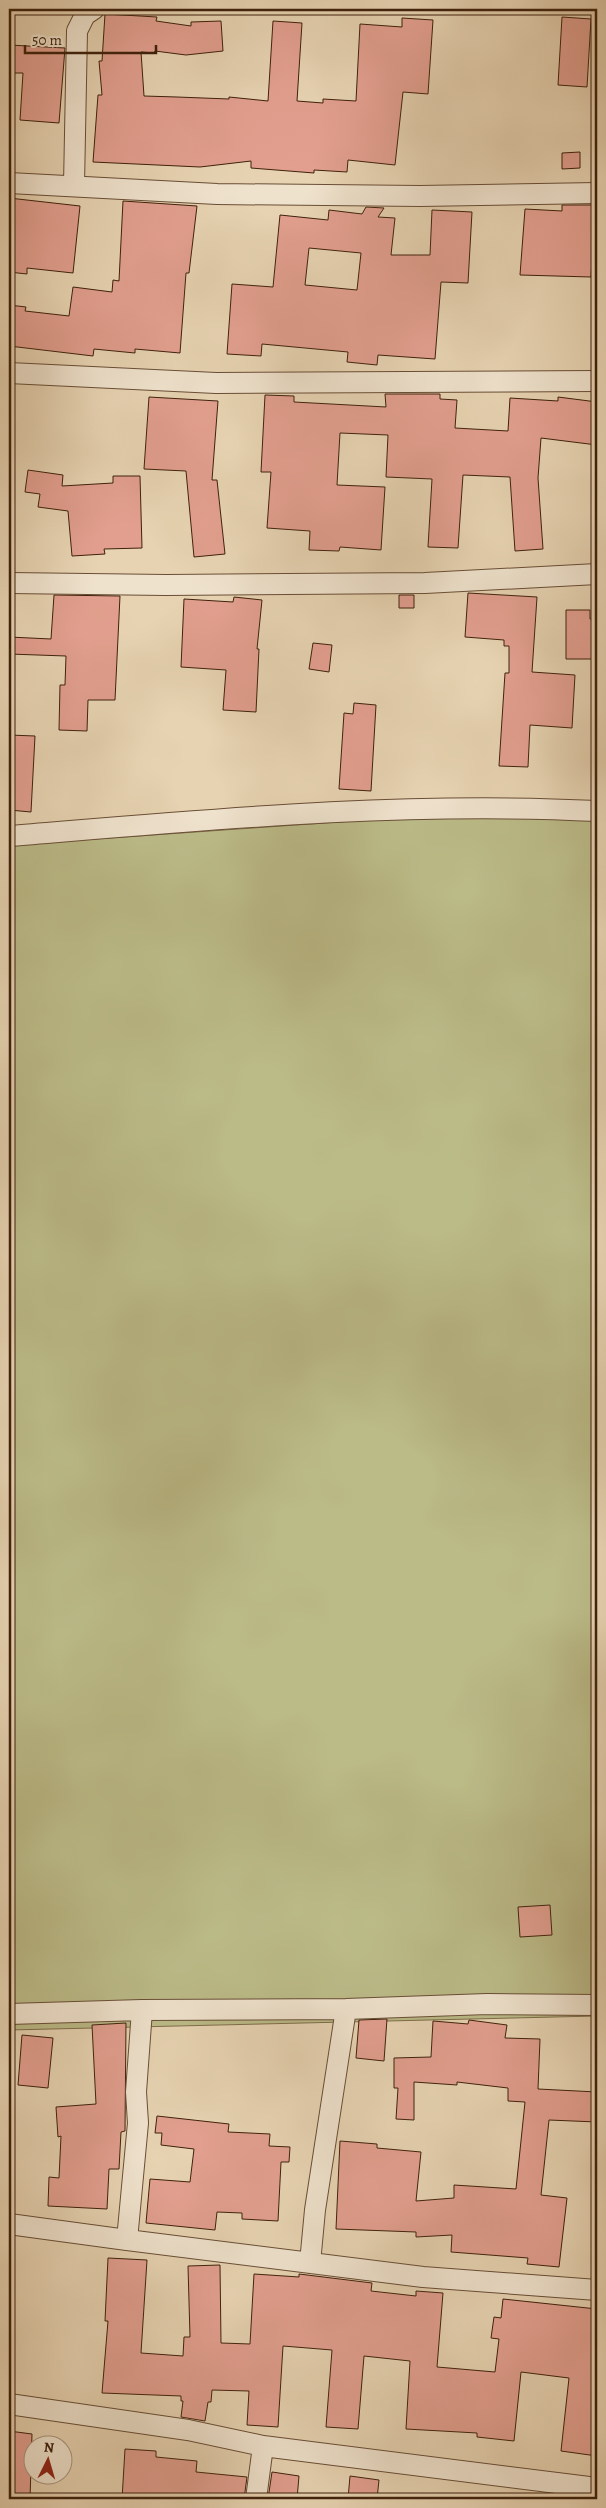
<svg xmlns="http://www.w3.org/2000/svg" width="606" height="2508" viewBox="0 0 606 2508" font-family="Alegreya,serif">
<rect width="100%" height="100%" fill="#e7d3b2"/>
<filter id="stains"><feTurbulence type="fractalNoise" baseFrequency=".004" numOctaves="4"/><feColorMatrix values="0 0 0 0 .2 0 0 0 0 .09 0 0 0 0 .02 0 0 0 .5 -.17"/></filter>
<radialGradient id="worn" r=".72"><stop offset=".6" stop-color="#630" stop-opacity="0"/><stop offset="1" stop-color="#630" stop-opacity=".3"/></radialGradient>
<!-- green -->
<path fill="#bb8" stroke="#7d6e4a" d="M597,804v1212l-588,14v-1185z"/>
<!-- building -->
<path fill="#e29f8f" stroke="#3f210c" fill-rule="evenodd" d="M105,14l52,3 -1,4 35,5v-4l30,-1 2,30 -37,4 -31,-4 -1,2 -13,-1 3,44 33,1 52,2v-2l39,4 5,-80 29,2 -5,78 26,2v-4l33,2 4,-77 42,3v-9l31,2 -5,74 -25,-2 -8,73 -47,-5 -1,12 -33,-2v3l-63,-5v-7l-51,6 -107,-5 5,-67h4l-3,-34h3z
M562,17l29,2 -4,68 -29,-2z
M9,45l56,3 -6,75 -39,-3 3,-47h-14z
M580,152v16l-18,1v-16z
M9,198l71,8 -7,67 -46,-5v6l-18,-2z
M123,201l74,5 -8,67h-3l-6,80 -45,-4v4l-41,-4 -1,7 -84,-10v-41l17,2 -1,4 44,5 4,-29 39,5 1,-12 6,1z
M562,205h33l-4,72 -71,-2 5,-66 37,2z
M366,207l18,1 -6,9 17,1 -4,37h39l2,-45 40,2 -4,71 -27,-1 -6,77 -57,-4 -1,10 -30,-3 1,-10 -86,-8 -1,12 -34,-2 5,-70 41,3 7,-72 48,5 1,-10 33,4zM309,248l52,5 -4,37 -52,-5z
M385,394h55v5l17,1 -2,28 53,3 2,-33 48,3v-4l39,5v43l-56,-7 -3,40 5,71 -28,2 -5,-74 -47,-2 -5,73 -30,-1 4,-68 -46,-2 2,-42 -48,-2 -3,52 48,2 -4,63 -41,-3 -1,4 -30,-1 1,-19 -43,-3 4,-56h-10l4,-77 29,1v6l92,5z
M149,397l69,4 -6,79h5l8,74 -31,3 -8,-86 -42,-2z
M28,470l35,5 -1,11 51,-3v-7h27l2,72 -38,1 1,5 -33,2 -4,-45 -30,-4 2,-13 -15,-2z
M468,593l69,4 -5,75 43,3 -3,53 -42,-3 -2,42 -29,-1 6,-93h4v-27h-5v-6l-39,-3z
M54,595l66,1 -5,104h-27l-1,31 -28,-1 1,-45h5l1,-29 -57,-2v-17l42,2z
M399,595h15v13h-15z
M234,597l28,3 -5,49h2l-3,63 -33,-2 3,-40 -45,-3 3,-68 49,3z
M566,610h24v9h7v40h-31z
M313,643l19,2 -3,27 -20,-3z
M354,703l22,2 -5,86 -32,-2 5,-76 9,1z
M9,735l26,1 -4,76 -22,-2z
M550,1905l2,30 -32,2 -2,-30z
M387,2019l-3,42 -28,-3 3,-38z
M469,2020l38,5 -2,13 35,1 -2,50 59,3v30l-48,-2 -8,75 26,3 -8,69 -32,-3 1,-6 -77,-6 1,-17 -36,2v-5l-80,-3 4,-88 37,3v4l44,4 -5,49 38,-3v-13l62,4 9,-87 -17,-1v-13l-51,-6v3l-43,-3v38l-18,-1 2,-31h-4v-30l37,-1 2,-36 35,3z
M126,2023l-1,108 -4,1 -2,37h-10l-2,40 -59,-3 1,-29 10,1 2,-42 -3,1 -2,-30 40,-3 -4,-79z
M22,2035l31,3 -5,50 -30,-3z
M157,2116l72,8 -1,8 42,2 -1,12 21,1 -1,15h-8l-3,59 -36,-2v-6l-25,-1 -2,18 -69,-7 4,-44 40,3 4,-33 -33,-4 1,-12h-7z
M108,2258l39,2 -6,93 42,3 1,-19h6l-2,-71 32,-1 1,78 29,1 4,-70 45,3v-3l73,9 -1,8 45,5v-5l27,2 -6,74 58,5 4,-33 -8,-1 3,-21 7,1 2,-19 94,10v147l-36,-5 8,-73 -48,-6 -7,69 -37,-4v-4l-71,-4 4,-68 -46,-5 -6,73 -32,-2 6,-77 -49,-4 -5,81 -31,-2 2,-34 -37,-1 -1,12h-3l-3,19 -24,-4 2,-16h-2v-5l-79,-3 6,-72h-3z
M9,2431l23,3 -2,65h-21z
M125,2449l31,2v6l41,4 -1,11 51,5 -3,22h-122z
M272,2472l27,4 -2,23h-29z
M350,2476l29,4 -2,19h-29z"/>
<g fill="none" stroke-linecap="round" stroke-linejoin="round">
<defs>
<path id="minor" d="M9,183l208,11 203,2 177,-3
M74,185l3,-154 8,-16 9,-6
M9,373l207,10 381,-2
M9,583l157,2 259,-2 172,-9
M9,836c196,-16 392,-35 588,-25
M142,2010l-6,82 2,31 -11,117 296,37 174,13
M9,2014l133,-4 204,-1 141,-5 110,1
M9,2224l118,16
M310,2263l5,-53 31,-201
M9,2404l179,26 75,16 334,42
M256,2499l7,-53"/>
</defs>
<!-- minor casing -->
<use href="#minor" stroke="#694e36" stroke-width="22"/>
<!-- minor -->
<use href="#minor" stroke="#efe2cd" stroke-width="20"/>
</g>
<!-- margin -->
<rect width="606" height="2508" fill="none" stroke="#e7d3b2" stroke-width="30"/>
<rect x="10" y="10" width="586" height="2488" fill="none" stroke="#3f210c" stroke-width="2.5"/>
<rect x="15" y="15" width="576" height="2478" fill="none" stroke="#3f210c"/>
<!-- north arrow -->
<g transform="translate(48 2460) rotate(5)"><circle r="24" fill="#efe2cd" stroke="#a99580"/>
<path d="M0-4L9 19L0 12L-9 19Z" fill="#8f2418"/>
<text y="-8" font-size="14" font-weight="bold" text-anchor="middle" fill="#3f210c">N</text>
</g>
<!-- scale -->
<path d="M25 45v8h131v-8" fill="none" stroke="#3f210c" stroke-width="2.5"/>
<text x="32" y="45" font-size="15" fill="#3f210c" stroke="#efe2cd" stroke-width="4" paint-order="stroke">50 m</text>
<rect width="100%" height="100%" filter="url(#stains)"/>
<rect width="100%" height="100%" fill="url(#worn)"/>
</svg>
